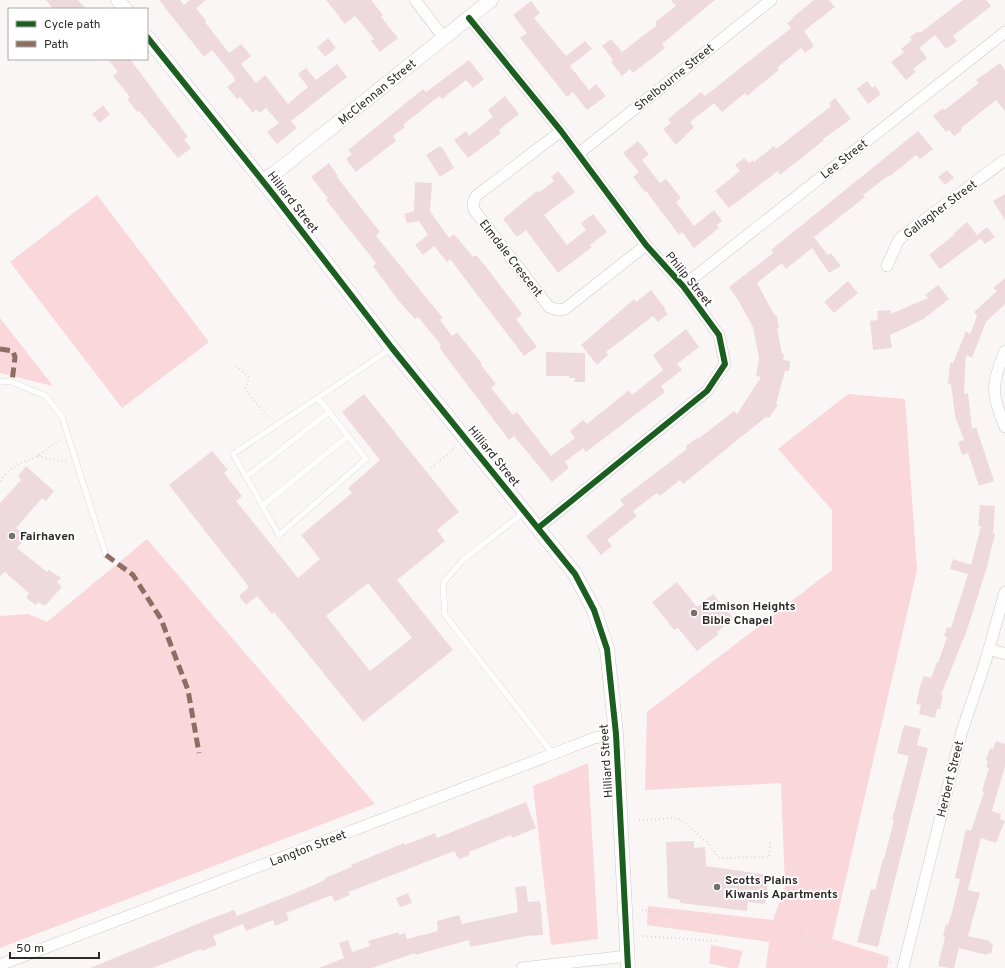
<svg xmlns="http://www.w3.org/2000/svg" width="1005" height="968" viewBox="0 0 1005 968" font-family="Overpass,sans-serif">
<rect width="100%" height="100%" fill="#fbf6f6"/>
<!-- green -->
<path fill="#f9d7da" d="M97,195l112,147 -87,66 -112,-146z
M0,318l53,68 -53,-13z
M848,394l57,5 12,171 -85,369 57,18 -2,11h-121l3,-26 -122,-17 1,-19 125,14 12,-33 -4,-104 -136,7 2,-78 185,-142v-60l-54,-61z
M147,539l228,265 -375,144v-332l28,-2 19,8z
M588,763l10,176 -47,6 -18,-159z
M711,945l32,6 -5,17h-9l-20,-5z"/>
<!-- building -->
<path fill="#eedadc" fill-rule="evenodd" d="M46,0h32l8,9h-33z
M159,0h21l4,5 6,-5h16l-10,8 10,13 -1,1 24,31 12,-9 10,12 -10,8 15,19 9,-8 23,29 20,-17 -10,-13 8,-6 10,12 21,-16 10,13 -56,44 6,7 -20,16 -10,-12 12,-9 -13,-15 -7,5 -3,-4 -3,4 -13,-16 -3,2 -10,-12 8,-6 -1,-4 -22,-27 -8,7z
M326,0h45l12,15 -2,2 17,21 -18,14 -9,-11 3,-2 -19,-23 -10,8z
M671,0h44l-53,44 3,4 -32,25 -3,-4 -8,7 -11,-14 2,-2 -11,-14 9,-7 11,13 35,-27 -2,-3 21,-16z
M814,0h15l6,7 -31,24 10,15 -9,7 -4,-5 -24,20 2,2 -20,16 -12,10 -2,-3 -23,19 -8,-9 -24,19 4,5 -18,18 -13,-16 8,-6 -3,-4 33,-27 4,4 86,-68 -4,-5 6,-4 -1,-1z
M963,0h23l5,6 -38,30 4,5 -11,8 -11,-14 -16,13 8,10 -14,11 3,3 -10,8 -15,-18 13,-10 -3,-3 11,-9 -2,-3 8,-6 2,2z
M531,1l9,12 -6,5 32,38 19,-15 7,8 -22,17 19,24 7,-6 10,12 -19,14 -14,-18 -6,5 -47,-59 7,-5 -14,-18z
M328,38l8,10 -11,9 -8,-10z
M108,59h22l58,78 -4,2 7,9 -13,10 -39,-47 -2,1 -10,-13 3,-2 -17,-21 5,-4z
M469,60l15,19 -11,9 -7,-8 -24,19 -3,-3 -36,29 2,2 -12,9 3,5 -40,31 -10,-13 6,-5 -4,-4 75,-61 3,3z
M1000,63l5,7v41l-9,-11 -35,28 1,2 -8,6 -5,-6 -3,2 -13,-16 10,-8 1,2 2,-1 33,-26 -3,-3z
M867,81l5,7 3,-2 6,8 -13,10 -11,-15z
M505,96l14,18 -20,16 2,3 -33,25 -14,-18 12,-9 3,5 24,-19 -5,-7z
M835,98l16,21 -28,20 1,1 -44,35 -2,-4 -49,37 -14,-17 25,-20 -5,-6 9,-7 5,5 4,-3 1,2 20,-16 2,3 55,-43 -2,-3z
M103,105l7,9 -10,9 -8,-9z
M918,131l15,18 -13,10 -4,-4 -27,22 -1,-1 -25,19 2,2 -51,40 14,18 3,-2 10,13 -12,7 -17,-25 -26,21 -4,-6 -25,20 18,33h2l2,12h-2l5,26h2l-1,6 7,1 -1,10h-4l-9,33 2,1 -9,13 -3,-1 -83,67 -3,-4 -20,16 -3,-3 -24,18 4,5 -30,24 5,6 -11,9 -15,-19 38,-31 -4,-5 67,-51 -1,-3 11,-8 1,1 36,-28 3,3 24,-37 -5,-1 3,-18 -6,-31 -15,-27 -9,-13 44,-34 -2,-3z
M638,141l11,13 -7,6 18,23 6,-4 15,19 -5,4 18,24 20,-16 8,11 -5,4 2,3 -25,20 -12,-16 -3,3 -33,-44 -1,1 -12,-15 6,-5 -16,-19z
M438,147h4l12,21 -14,9 -14,-22z
M329,163l9,13 -1,1 43,55 -4,4 67,82 -3,2 12,16 5,-4 25,32 -1,1 15,19 -5,4 22,27 4,-3 34,44 24,-18 -5,-7 13,-11 4,4 42,-34 3,5 31,-25 -10,-15 33,-26 13,18 -22,17 5,6 -21,16 4,6 -79,60 -3,-4 -18,14 4,6 -17,14 -38,-46 -5,4 -56,-74 -14,-19 2,-2 -23,-28 -3,2 -17,-19 -25,-34 3,-3 -50,-63 2,-2 -17,-21z
M947,170l7,8 -9,7 -7,-8z
M558,171l17,21 -31,23 23,30 19,-15 -5,-7 12,-9 14,18 -17,13 2,2 -34,26 -32,-43 -9,7 -14,-18 34,-28 1,2 16,-12 -3,-4z
M415,182l17,1 -2,28 19,27 5,-4 19,23 3,-2 11,13 35,46 -6,5 21,28 -13,9 -74,-97 -3,3 -13,-16 -11,9 -8,-10 13,-10 -9,-14 -12,2 -3,-9 10,-3z
M1005,194v26l-12,-19z
M967,222l13,17 -40,30 -11,-14 26,-21 -1,-1z
M987,227l8,10 -10,7 -8,-9z
M1005,278v26l-19,18 -14,36 -6,-3 -2,39 4,-1 4,36 4,-2 18,54 -15,5 -11,-33 -6,2 -4,-13 6,-2 -9,-24 -4,-32h-3l2,-21h3l13,-32 4,3 7,-18 -3,-4 23,-21 -4,-3z
M848,281l10,12 -24,20 -10,-11z
M938,285l11,14 -27,21 -32,15 2,13 -19,2 -3,-29 8,-1 -1,-9 13,-1 1,4 37,-16 -3,-3z
M651,290l14,18 -1,1 4,5 -10,8 -5,-6 -47,36 2,3 -11,10 -16,-20 53,-46 2,3z
M546,352l39,1v29h-11l1,-4h-6v-2h-23z
M364,394l95,118 -22,18 8,11 -48,39 56,70 -90,72 -89,-110 -2,2 -15,-18 -11,9 -7,-9 10,-9 -80,-102 43,-34 16,19 -4,3 18,23 -6,5 62,77 22,-19 -19,-24 51,-42 -4,-5 32,-28 -38,-48zM368,583l44,55 -42,33 -44,-55z
M26,466l28,25 -8,10 -4,-3 -26,30 7,5 1,7 -7,8 30,24 2,-2 12,8 -4,4 5,5 -17,19 -7,-4 -2,3 -10,-7 3,-5 -24,-21 -5,4v-73l21,-23 -3,-4z
M980,505l15,1 -2,27 2,1 -8,33 -20,63 -26,65h2l-3,14h-3l-2,9 -16,-4 2,-9 -5,-1 4,-18 4,-10 7,2 6,-16 1,1 9,-26 -3,-1 3,-9 4,1 17,-54 -18,-5 3,-10 18,6 10,-39h-3z
M677,582l20,25 16,-13 21,25 -17,13 2,2 -22,17 -19,-23 -4,2 -22,-28z
M904,725l17,4 -4,16 11,3 -50,199 -21,-5 14,-53 4,1 8,-31h1l10,-39h-2l17,-64 -12,-3z
M996,741l9,3v22l-13,45 9,3 -1,5 5,2 -9,22 -15,-5 -13,52 12,3 -12,43 22,5v2l3,1 -2,10 -3,-1 -1,2 -28,-7 -5,20h-5l-11,-2 7,-29 -2,-1 3,-12 2,1 3,-9 9,-37 -5,-1 11,-49 5,2 13,-39 -2,-1 7,-23 -3,-1 2,-6 -2,-1 4,-12 3,1z
M526,802l10,26 -24,10 -1,-3 -42,17 1,3 -11,4 -5,-8 -105,41 1,3 -16,7 -2,-7 -46,18 3,7 -14,6 -2,-6 -27,11 -3,-7 -30,12 4,9 -15,6 -1,-2 -48,19h-63l117,-48 27,-10 3,6 56,-22 32,-14v-2l27,-11 -1,-2 53,-22 1,2 30,-12 2,5z
M694,841v7l11,-1 1,19 63,9 -4,29 -17,-2 -1,9 -67,-8v-3l-12,-2 -2,-56z
M526,886l2,16 11,-1 2,5 2,29 -16,1 -57,11 -1,-7 -54,15v-2l-43,15h-53l25,-10 -5,-15 9,-3 4,12 18,-6 -2,-5 31,-9v3l6,-2 2,6 31,-8 -1,-10 22,-6 3,9 56,-12 -3,-25z
M408,893l4,10 -12,4 -4,-9z"/>
<g fill="none" stroke-linecap="round" stroke-linejoin="round">
<defs>
<path id="service" d="M0,381l12,1 34,14 16,21 44,138
M318,398l48,61 -87,76 -46,-81c53,-35 106,-70 159,-106
M246,477l83,-65
M262,506l86,-70
M524,512l-62,49 -19,22 2,32 108,139"/>
<path id="minor" d="M415,0l29,38
M469,18l92,113 85,114 37,41 36,49 6,29 -18,27 -169,137
M561,131l-85,65 -3,7 1,7 75,97 9,3 7,-1 81,-64
M578,154l193,-154
M887,266l11,-25 6,-6 101,-75
M683,286l322,-254
M1005,351c-14,33 -14,43 0,76
M989,649l16,5
M0,965l553,-211 41,-16 22,-4
M522,968l105,-12
M903,968l59,-237 23,-68 20,-71"/>
<path id="tertiary" d="M118,0l7,9
M147,37l126,157 119,154 183,226 19,36 13,39 9,85 12,234
M262,181l13,-8 216,-173"/>
</defs>
<!-- service casing -->
<use href="#service" stroke="#cec9c9" stroke-width="6"/>
<!-- minor casing -->
<use href="#minor" stroke="#cec9c9" stroke-width="12"/>
<!-- tertiary casing -->
<use href="#tertiary" stroke="#cec9c9" stroke-width="15"/>
<!-- path -->
<path stroke="#dbd9d9" stroke-width="2" stroke-dasharray="1 3" stroke-linecap="butt" d="M236,366l13,11 -4,12 24,30
M38,456l19,5 11,-1
M431,468l25,-21
M0,481c15,-19 18,-15 37,-25 8,-4 16,-12 24,-17
M639,820l39,-2 29,24 12,16 50,-1 1,-15
M642,910l162,21 -2,10 91,22
M643,936l74,5"/>
<!-- service -->
<use href="#service" stroke="#fefefe" stroke-width="5.5"/>
<!-- minor -->
<use href="#minor" stroke="#fefefe" stroke-width="11"/>
<!-- tertiary -->
<use href="#tertiary" stroke="#fefefe" stroke-width="14"/>
<!-- quiet -->
<path stroke="#8d6e63" stroke-width="5" stroke-dasharray="10 5" stroke-linecap="butt" d="M0,349l13,2 2,6 -3,25
M106,555l27,20 28,44 27,71 11,63"/>
<defs>
<path id="cycleway" d="M469,18l92,113 85,114 37,41 36,49 6,29 -18,27 -169,137
M147,37l126,157 119,154 183,226 19,36 13,39 9,85 12,234"/>
</defs>
<!-- cycleway casing -->
<use href="#cycleway" stroke="#fff" stroke-width="8"/>
<!-- cycleway -->
<use href="#cycleway" stroke="#1b5e20" stroke-width="6"/>
</g>
<!-- markers -->
<g fill="#767171" stroke="#fff" stroke-width="1.5">
<circle cx="12" cy="536" r="4"/>
<circle cx="694" cy="613" r="4"/>
<circle cx="717" cy="887" r="4"/>
</g>
<g text-anchor="middle" stroke-width="3.5" stroke-linejoin="round" paint-order="stroke">
<!-- street labels -->
<g font-size="12" fill="#2e2929" stroke="#fff">
<text transform="translate(674 77) rotate(-39)" y="4">Shelbourne Street</text>
<text transform="translate(377 92) rotate(-39)" y="4">McClennan Street</text>
<text transform="translate(844 159) rotate(-38)" y="4">Lee Street</text>
<text transform="translate(293 202) rotate(52)" y="4">Hilliard Street</text>
<text transform="translate(940 209) rotate(-37)" y="4">Gallagher Street</text>
<text transform="translate(511 258) rotate(52)" y="4">Elmdale Crescent</text>
<text transform="translate(689 279) rotate(51)" y="4">Philip Street</text>
<text transform="translate(494 456) rotate(51)" y="4">Hilliard Street</text>
<text transform="translate(606 761) rotate(-94)" y="4">Hilliard Street</text>
<text transform="translate(950 779) rotate(-76)" y="4">Herbert Street</text>
<text transform="translate(308 848) rotate(-21)" y="4">Langton Street</text>
</g>
<!-- poi labels -->
<g font-size="12" font-weight="bold" fill="#2e2929" stroke="#fff" text-anchor="start">
<text x="20" y="540">Fairhaven</text>
<text x="702" y="610">Edmison Heights<tspan x="702" dy="14">Bible Chapel</tspan></text>
<text x="725" y="884">Scotts Plains<tspan x="725" dy="14">Kiwanis Apartments</tspan></text>
</g>
</g>
<!-- legend -->
<rect x="8" y="8" width="140" height="52" fill="#ffffff" stroke="#aba9a9"/>
<rect x="16" y="21" width="20" height="6" fill="#1b5e20" stroke="#aba9a9"/>
<text x="44" y="28" font-size="12" fill="#2e2929">Cycle path</text>
<rect x="16" y="41" width="20" height="6" fill="#8d6e63" stroke="#aba9a9"/>
<text x="44" y="48" font-size="12" fill="#2e2929">Path</text>
<!-- scale -->
<path d="M10 952v6h89v-6" fill="none" stroke="#2e2929" stroke-width="2"/>
<text x="16" y="952" font-size="12" fill="#2e2929" stroke="#ffffff" stroke-width="3" paint-order="stroke">50 m</text>
</svg>
